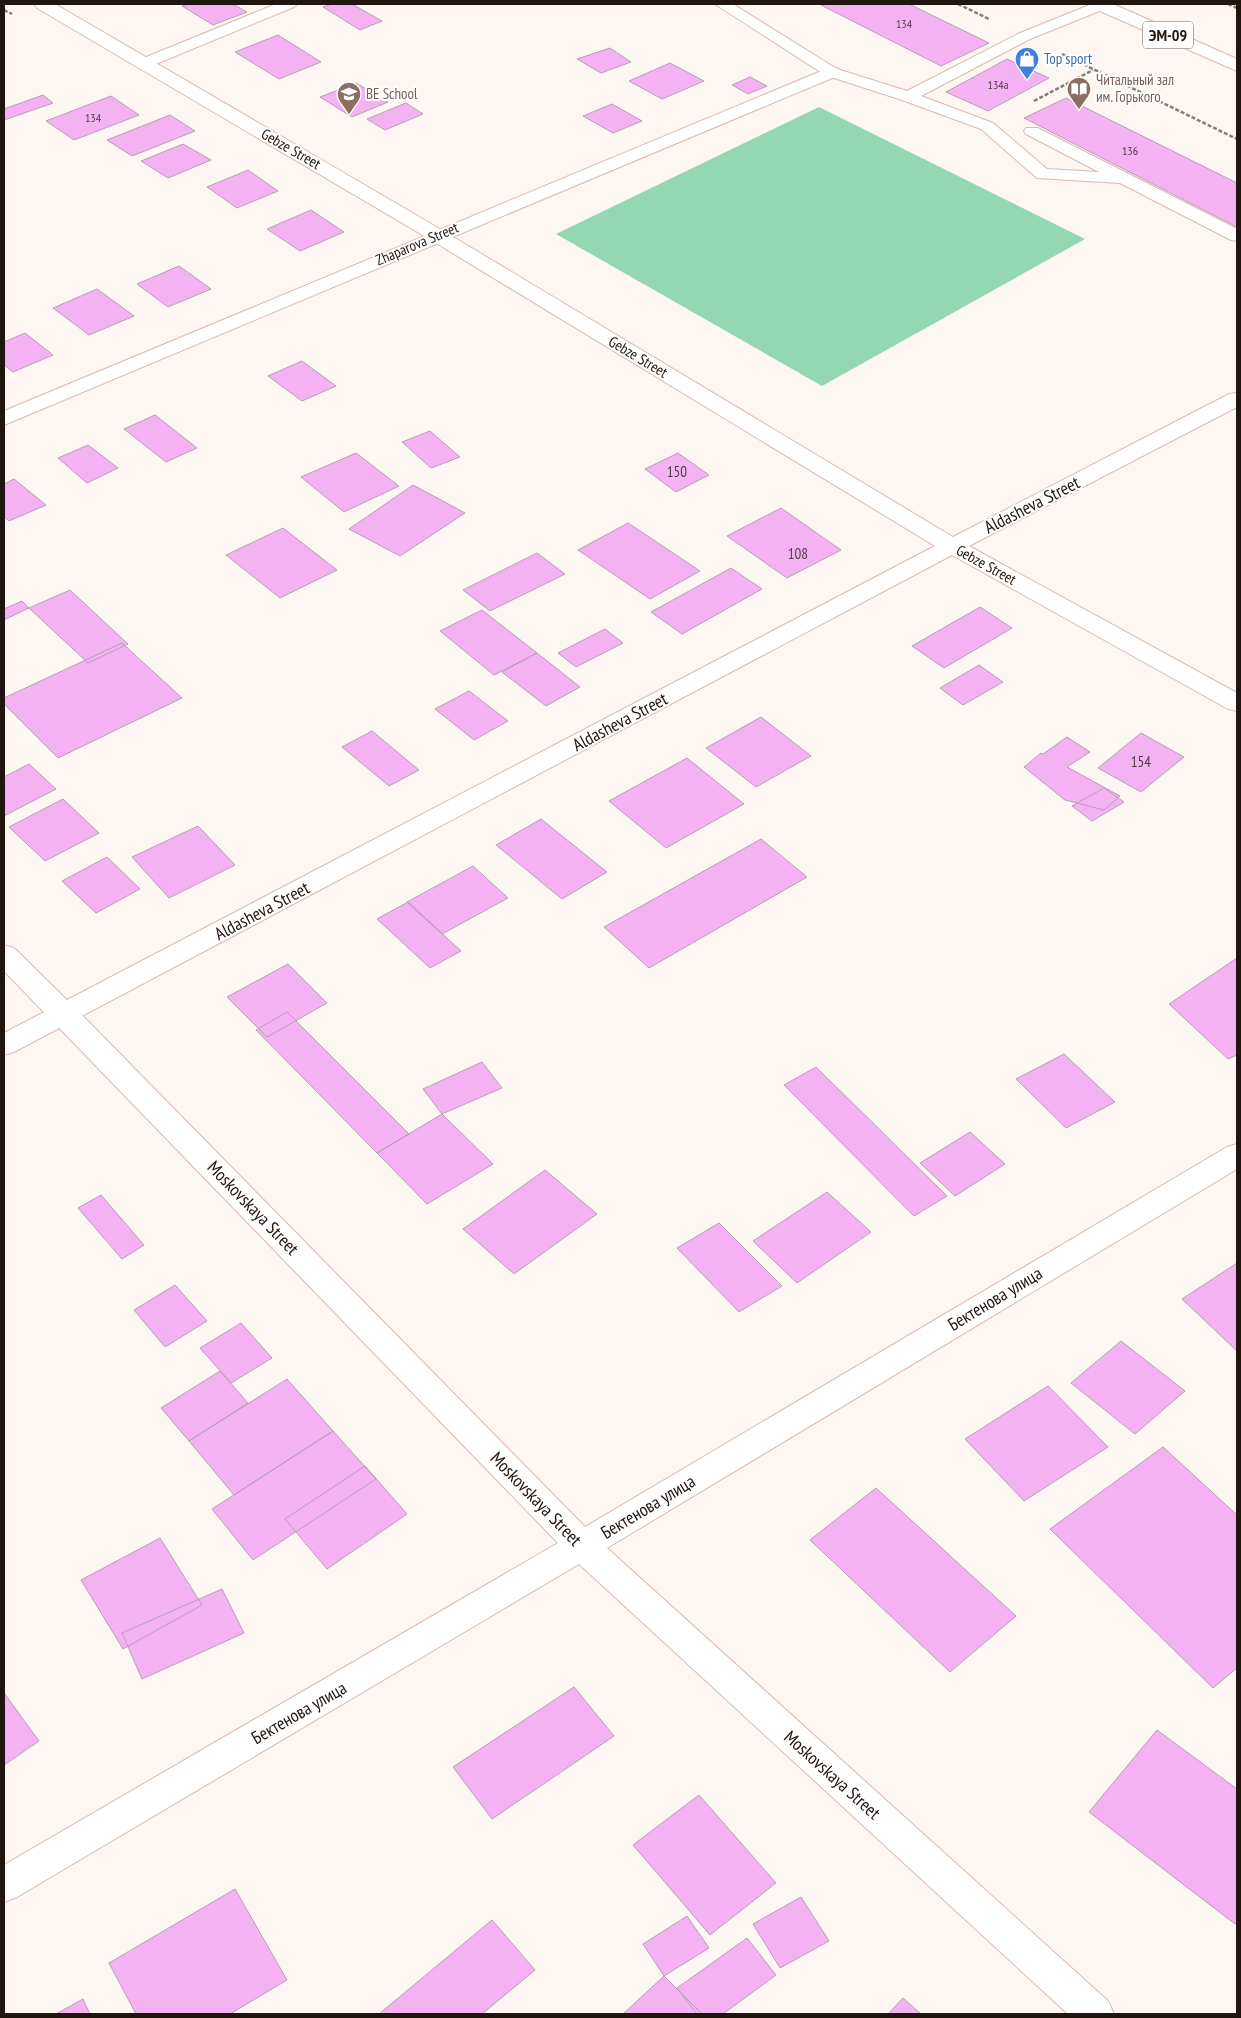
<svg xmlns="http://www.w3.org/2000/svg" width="1241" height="2018" viewBox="0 0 1241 2018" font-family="'PT Sans Narrow',sans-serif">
<rect width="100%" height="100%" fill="#fdf6f3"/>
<!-- green -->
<path fill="#93d8b2" d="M819,107l266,132 -263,147 -266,-152z"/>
<!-- building -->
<path fill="#f4b2f2" stroke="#b69fb5" d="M189,4h44l14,8 -34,13 -31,-19z
M332,4h20l30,17 -22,9 -37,-23z
M819,4h90l80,39 -48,23z
M278,35l43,27 -42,17 -44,-27z
M610,48l21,14 -30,11 -24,-14z
M1007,59l42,19 -61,33 -42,-19z
M670,63l34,18 -42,18 -33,-18z
M750,77l17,9 -19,8 -16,-9z
M356,83l32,19 -36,15 -32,-20z
M43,95l10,8 -49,17v-11z
M111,96l28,19 -65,25 -28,-19z
M1066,98l171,85v44l-213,-109z
M406,103l17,11 -38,16 -18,-11z
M612,104l30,17 -29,12 -30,-17z
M170,115l25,16 -63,25 -25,-16z
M183,144l28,16 -43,18 -27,-17z
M248,170l30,21 -41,17 -30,-21z
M311,210l33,22 -44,19 -33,-22z
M179,266l32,23 -43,18 -31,-23z
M97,289l37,27 -45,19 -36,-27z
M25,333l28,22 -40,17 -9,-7v-23z
M302,361l34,25 -34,15 -34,-25z
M155,415l42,33 -31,14 -42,-33z
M430,431l30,26 -29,11 -29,-26z
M88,445l30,23 -31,15 -29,-25z
M356,453l43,33 -55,26 -43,-35z
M678,453l31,22 -33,17 -31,-23z
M14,479l32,26 -37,16 -5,-4v-33z
M413,485l52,28 -65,43 -51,-27z
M781,508l60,42 -54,28 -60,-42z
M628,523l72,48 -50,28 -72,-49z
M283,528l54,42 -57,28 -54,-43z
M537,553l28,21 -75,37 -27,-21z
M731,568l31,21 -80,45 -31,-22z
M70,590l58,54 -40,19 -59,-55z
M22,601l7,7 -25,12v-11z
M980,607l32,21 -68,40 -32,-22z
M482,610l55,43 -43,22 -54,-44z
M605,629l18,14 -47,24 -18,-14z
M122,643l60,55 -124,60 -54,-54v-6z
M537,653l43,34 -34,19 -44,-34z
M979,665l24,17 -40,23 -23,-17z
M469,691l39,30 -34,19 -39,-31z
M761,717l50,39 -55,31 -50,-39z
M372,731l47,39 -30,16 -47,-39z
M1141,733l43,24 -43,35 -43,-24z
M1067,737l23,15 -23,15 53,29 -16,14 -39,-10 -41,-33 17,-14 2,1z
M687,758l57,46 -78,44 -57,-47z
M29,764l27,25 -52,27v-39z
M1104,788l20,14 -32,19 -20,-15z
M63,799l36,34 -54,28 -36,-34z
M541,819l66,53 -45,27 -66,-54z
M198,826l37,39 -66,33 -37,-41z
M761,839l46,38 -158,91 -45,-41z
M107,857l33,32 -44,24 -34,-32z
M473,866l35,32 -66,36 -35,-32z
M408,902l53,49 -31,17 -53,-49z
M1237,958v97l-9,4 -59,-55z
M288,964l39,39 -60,34 -40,-40z
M287,1012l122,122 -32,19 -121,-123z
M1064,1054l51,48 -49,26 -50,-49z
M482,1062l20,26 -60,26 -19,-25z
M816,1067l131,129 -33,20 -130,-131z
M442,1114l51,50 -66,40 -50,-51z
M970,1132l35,32 -50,32 -35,-33z
M545,1170l52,44 -83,60 -51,-45z
M827,1192l44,40 -74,51 -44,-42z
M101,1195l43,50 -22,14 -44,-51z
M719,1223l63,63 -43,26 -62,-64z
M1237,1263v88l-55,-52z
M175,1285l32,36 -42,26 -31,-37z
M241,1323l31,35 -41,25 -31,-35z
M1121,1341l64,50 -50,43 -64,-51z
M220,1371l28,32 -59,38 -28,-33z
M287,1379l46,52 -99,64 -45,-54z
M1048,1386l60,61 -84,54 -59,-62z
M333,1431l43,48 -123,81 -41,-51z
M1163,1447l74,68v153l-24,20 -163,-159z
M365,1466l42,48 -80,55 -42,-50z
M876,1488l140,128 -66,56 -140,-132z
M160,1538l42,67 -79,44 -42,-69z
M222,1589l22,44 -102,46 -20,-46z
M574,1687l40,49 -122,83 -39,-52z
M4,1693l35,48 -35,24z
M1157,1730l80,59v132l-2,3 -146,-112z
M699,1795l77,88 -66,52 -77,-90z
M235,1889l52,91 -57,34h-94l-27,-51z
M801,1897l28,44 -49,27 -27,-44z
M687,1916l22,32 -45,28 -21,-32z
M492,1920l43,50 -53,44h-103z
M747,1938l29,37 -53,39h-26l-20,-26z
M664,1976l38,38h-79z
M903,1998l18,16h-33z
M83,1999l7,15h-34z"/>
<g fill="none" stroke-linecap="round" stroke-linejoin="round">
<defs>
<path id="lane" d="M276,4h21l-3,3 -143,59h-12l-2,-3 2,-3z
M715,4h18l104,65 70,22 113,-58 72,-29h17l-2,4 -77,31 -109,57 72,27 54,46 52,3 -73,-38 -2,-3 2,-3h12l199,101v12l-6,-1 -111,-57 -83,-5 -56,-49 -79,-29 -77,-25z"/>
<path id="street" d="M831,67l6,1 3,4 -3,4 -833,349v-14z
M4,945l10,3 61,60 510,519 642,-380 10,-3v25l-630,379 501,453 6,13h-46l-489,-450 -562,333 -13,5v-37l554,-322 -554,-572z"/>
<path id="secondary" d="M34,4h21l390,228 508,305 276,-143 8,-1v14l-268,139 268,147v18l-9,-2 -276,-154 -938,497 -10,3v-22l931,-487 -504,-306 -394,-232z"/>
<path id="highway" d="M1090,4h23l124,55v12l-144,-63z"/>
</defs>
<!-- lane casing -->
<use href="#lane" stroke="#dabaac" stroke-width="2"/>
<!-- street casing -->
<use href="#street" stroke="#dabaac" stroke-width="2"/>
<!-- secondary casing -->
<use href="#secondary" stroke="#dabaac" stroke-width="2"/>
<!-- highway casing -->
<use href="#highway" stroke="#dabaac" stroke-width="2"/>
<!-- path -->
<path stroke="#877d79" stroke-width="2.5" stroke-dasharray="4 2" stroke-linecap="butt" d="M958,4l31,15
M1228,4l9,4
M4,10l8,4
M1062,54l175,85
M1034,101l59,-31"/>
<!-- lane -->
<use href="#lane" fill="#fff" fill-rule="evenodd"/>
<!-- street -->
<use href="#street" fill="#fff" fill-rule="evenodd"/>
<!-- secondary -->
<use href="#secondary" fill="#fff" fill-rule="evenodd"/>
<!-- highway -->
<use href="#highway" fill="#fff" fill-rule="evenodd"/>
</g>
<!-- icons -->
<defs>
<symbol id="shop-pin" viewBox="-11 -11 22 30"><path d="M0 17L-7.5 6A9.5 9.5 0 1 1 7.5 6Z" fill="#3f7fe0" stroke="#fff"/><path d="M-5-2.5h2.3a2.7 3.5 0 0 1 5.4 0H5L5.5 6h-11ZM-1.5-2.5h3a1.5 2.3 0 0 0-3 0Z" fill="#fff"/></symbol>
<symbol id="library-pin" viewBox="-11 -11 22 30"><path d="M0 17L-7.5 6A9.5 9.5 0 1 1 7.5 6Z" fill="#8d6e63" stroke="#fff"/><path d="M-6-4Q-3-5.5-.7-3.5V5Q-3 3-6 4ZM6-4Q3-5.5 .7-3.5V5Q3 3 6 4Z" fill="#fff"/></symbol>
<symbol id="school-pin" viewBox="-11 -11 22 30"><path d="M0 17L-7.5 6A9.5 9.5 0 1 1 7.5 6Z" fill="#8d6e63" stroke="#fff"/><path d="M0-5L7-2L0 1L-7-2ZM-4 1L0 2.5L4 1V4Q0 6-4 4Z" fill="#fff"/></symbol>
</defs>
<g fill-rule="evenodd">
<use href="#shop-pin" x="1013" y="45" width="28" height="38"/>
<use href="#library-pin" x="1065" y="75" width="28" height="38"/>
<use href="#school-pin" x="335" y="80" width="28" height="38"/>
</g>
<g text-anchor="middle" stroke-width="4" stroke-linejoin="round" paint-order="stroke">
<!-- far-number labels -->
<g font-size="12" fill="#563c48">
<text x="904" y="28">134</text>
<text x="998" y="89">134а</text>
<text x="93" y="122">134</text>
<text x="1130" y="155">136</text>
</g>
<!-- far-shop labels -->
<g font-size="15" fill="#366cbe" stroke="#fff" text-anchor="start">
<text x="1044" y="64">Top sport</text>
</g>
<!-- far-education labels -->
<g font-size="15" fill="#785e54" stroke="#fff" text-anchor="start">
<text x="1096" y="85">Читальный зал<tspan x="1096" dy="17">им. Горького</tspan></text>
<text x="366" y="99">BE School</text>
</g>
<!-- far-street labels -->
<g font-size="15" fill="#211510" stroke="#fff">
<text transform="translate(291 149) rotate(30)" y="5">Gebze Street</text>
<text transform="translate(417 244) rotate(-23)" y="5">Zhaparova Street</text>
<text transform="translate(638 357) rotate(31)" y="5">Gebze Street</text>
<text transform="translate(986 565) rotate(29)" y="5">Gebze Street</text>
</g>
<!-- number labels -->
<g font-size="15" fill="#563c48">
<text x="677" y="477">150</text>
<text x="798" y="559">108</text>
<text x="1141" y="767">154</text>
</g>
<!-- shield labels -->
<rect fill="#fff" stroke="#645b58" stroke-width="1" x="1143" y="21.5" width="50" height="27" rx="4"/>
<g font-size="16" font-weight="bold" fill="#211510">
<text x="1168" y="41">ЭМ-09</text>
</g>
<!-- street labels -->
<g font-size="18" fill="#211510" stroke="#fff">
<text transform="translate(1032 505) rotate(-27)" y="6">Aldasheva Street</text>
<text transform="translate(620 722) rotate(-28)" y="6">Aldasheva Street</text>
<text transform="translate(262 911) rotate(-28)" y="6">Aldasheva Street</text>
<text transform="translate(253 1208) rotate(46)" y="6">Moskovskaya Street</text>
<text transform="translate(995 1299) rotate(-31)" y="6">Бектенова улица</text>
<text transform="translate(536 1499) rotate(46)" y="6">Moskovskaya Street</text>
<text transform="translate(648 1507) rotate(-31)" y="6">Бектенова улица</text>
<text transform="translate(299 1713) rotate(-30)" y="6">Бектенова улица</text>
<text transform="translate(832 1775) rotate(42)" y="6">Moskovskaya Street</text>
</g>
</g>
<!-- border -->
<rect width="1241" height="2018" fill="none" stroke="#211510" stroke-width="10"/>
</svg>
